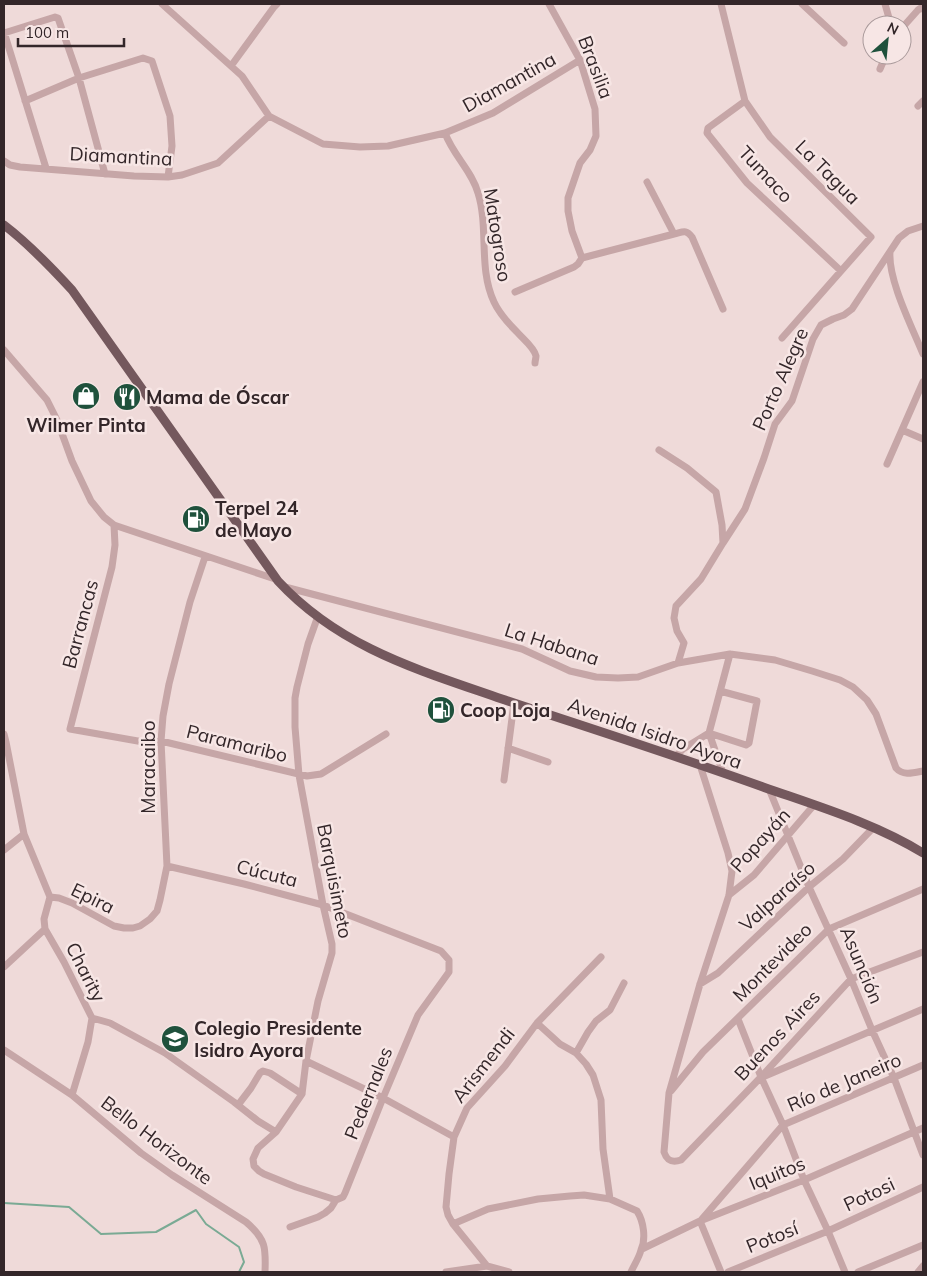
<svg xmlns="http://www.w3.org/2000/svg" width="927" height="1276" viewBox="0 0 927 1276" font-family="Mulish,sans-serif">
<rect width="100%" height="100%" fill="#efdad9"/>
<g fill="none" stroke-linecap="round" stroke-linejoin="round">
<!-- stream -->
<path stroke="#7aaa94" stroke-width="2" d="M4,1203l65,4 32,27 55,-2 40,-22 10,14 33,23 5,15 -5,10"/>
<!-- minor -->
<path stroke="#c6a6a7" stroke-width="7" d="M162,4l80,72 27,40
M549,4l31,56 15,49 1,27 -6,14 -10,13 -12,35v13l4,20 10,27
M721,4l24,97 25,36 101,100 -89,101
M802,4l42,39
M885,4l6,21
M902,28l16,-18 3,-2 2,1
M4,32l42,136
M4,33l51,-16 3,1 21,60 26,96
M231,66l43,-59 3,-3
M880,69l6,-14
M25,101l54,-23 64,-20 9,3 18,55 2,30 -4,31
M745,101l-37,27 -1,5 40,50 94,88
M918,106l5,-5
M445,133c8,22 27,38 33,60 11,35 0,75 16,109 5,11 14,21 23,30 6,7 17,15 19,24 0,2 -1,5 -1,7
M4,161l6,4 10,2 114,9 34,1 14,-2 36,-12 51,-47 54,28 37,3 28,-1 57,-13 48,-20 87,-53
M647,182l27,52c9,-2 12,-5 18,3l31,72
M890,252c-2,28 22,75 33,102
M582,258l92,-24
M515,292l59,-25 4,-3 4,-6
M4,350l43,50 10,20 15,41 19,40 13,16 10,8 164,55
M902,430l21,9
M659,450l28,18 29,24 6,33 1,18 -22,36 -25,27 -2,12 3,13 7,12 -6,20
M887,464l36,-82
M114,525l1,20 -3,22 -42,162 79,14 12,-2 146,35 14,-2 65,-40
M723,543l22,-34 19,-51 11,-34 17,-23 21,-62 8,-14 12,-6 11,-4 8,-6 47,-71 9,-7 15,-5
M285,587l237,62 48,22 26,6 22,1 20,-1 40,-14 52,-9 45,6 37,11 28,9 13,7 14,13 9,14 20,54c7,8 17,5 27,3
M318,616l-10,28 -11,43 -2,11v29l4,48 24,130 9,39v9l-14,48 -12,60 -4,33 -26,38 -18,16 -5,11 1,7 5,5 5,3 32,13 40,13
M709,733l37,12 3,-2 8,-42 -37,-10
M709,733l14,40
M4,734l2,8 18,92 26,63 -6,22 1,10 19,33 28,56
M508,748l40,14
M676,756l7,-7 26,-16 21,-79
M700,765l28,88 4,18 -3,24 -29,89 -31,109 -5,59c3,9 8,11 17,8l80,-83 90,-98 72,-27
M504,780l10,-77
M769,789l40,98 42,92 21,51 22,48 29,77
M4,850l20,-16
M167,866l77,18 79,21 118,46 8,9v12l-31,43 -35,83 -38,95 -2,4 -7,3 -5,8 -6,5 -7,4 -28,10
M729,895l25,-20 60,-70
M50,897l9,1 13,5 42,23 10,2h9l7,-2 10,-7 7,-8 3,-11 7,-34 -6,-125 2,-25 6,-32 21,-82 15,-45
M4,967l41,-38
M700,984l18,-11 91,-86 34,-28 30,-31
M92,1018l18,5 55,30 69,49 24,19 18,11
M738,1019l23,58 22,48 21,55 24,51 17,41
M537,1023l23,21 16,9 10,11 7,11 8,25 2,49 7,50
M4,1050l68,45 69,58 31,22 74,47c20,17 20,26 19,50
M576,1053l12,-21 8,-11 14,-11 14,-27
M306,1061l77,37 71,39
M765,1076l158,-67
M671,1091l32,-39 126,-123 94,-40
M72,1095l16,-53 4,-24
M238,1105l13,-17 9,-15 3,-2 7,2 32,21
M702,1219l81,-94 140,-60
M700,1221l21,51
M453,1224l35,-15 50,-10 32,-3 14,-1 26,4 27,12c7,11 9,28 4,39 -2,8 -7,15 -10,22
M642,1249l58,-28 104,-41 119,-52
M487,1266l-34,-42 -5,-9 -2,-8 3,-33 5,-37 13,-29 38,-42 32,-43 64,-66
M446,1272l41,-6 22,6
M728,1272l100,-41 95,-44
M858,1272l65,-27
M918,1272l5,-6"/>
<!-- major -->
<path stroke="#74585d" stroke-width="9" d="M4,225c25,19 46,41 68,65l206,291c62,67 141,89 224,118 87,29 175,57 261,88 54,19 111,36 160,66"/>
</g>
<!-- icons -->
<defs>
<symbol id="shop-disc" viewBox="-11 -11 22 22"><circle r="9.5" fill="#1f513c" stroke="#f7e6e5"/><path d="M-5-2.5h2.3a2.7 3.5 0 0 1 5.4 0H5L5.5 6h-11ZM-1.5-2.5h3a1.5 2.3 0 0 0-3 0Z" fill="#fff"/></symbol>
<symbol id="restaurant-disc" viewBox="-11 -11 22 22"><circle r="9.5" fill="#1f513c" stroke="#f7e6e5"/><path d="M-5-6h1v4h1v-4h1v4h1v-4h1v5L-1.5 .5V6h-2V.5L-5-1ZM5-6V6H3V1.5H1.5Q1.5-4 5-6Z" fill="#fff"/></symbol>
<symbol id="fuel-disc" viewBox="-11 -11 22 22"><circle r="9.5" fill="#1f513c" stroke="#f7e6e5"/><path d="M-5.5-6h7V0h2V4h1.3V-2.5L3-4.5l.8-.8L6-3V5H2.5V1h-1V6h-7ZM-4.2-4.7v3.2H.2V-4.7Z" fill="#fff"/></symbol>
<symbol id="school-disc" viewBox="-11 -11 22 22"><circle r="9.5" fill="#1f513c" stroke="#f7e6e5"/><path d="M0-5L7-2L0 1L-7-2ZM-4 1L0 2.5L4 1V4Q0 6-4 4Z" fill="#fff"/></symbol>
</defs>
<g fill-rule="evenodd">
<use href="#shop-disc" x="70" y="380" width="32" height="32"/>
<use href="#restaurant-disc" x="111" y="381" width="32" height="32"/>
<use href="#fuel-disc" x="180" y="503" width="32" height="32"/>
<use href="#fuel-disc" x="425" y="694" width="32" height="32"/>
<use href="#school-disc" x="159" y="1023" width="32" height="32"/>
</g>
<g text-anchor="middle" stroke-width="5" stroke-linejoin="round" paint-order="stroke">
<!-- street labels -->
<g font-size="19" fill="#332629" stroke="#f7e6e5">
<text transform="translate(596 67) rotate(69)" y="7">Brasilia</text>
<text transform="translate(509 82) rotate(-29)" y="7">Diamantina</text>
<text transform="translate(121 156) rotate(3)" y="7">Diamantina</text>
<text transform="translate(828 172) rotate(45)" y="7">La Tagua</text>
<text transform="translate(766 174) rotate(47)" y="7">Tumaco</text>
<text transform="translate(498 235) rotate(81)" y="7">Matogroso</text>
<text transform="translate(780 379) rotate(-66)" y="7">Porto Alegre</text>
<text transform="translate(80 624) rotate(-75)" y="7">Barrancas</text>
<text transform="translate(552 644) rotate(18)" y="7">La Habana</text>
<text transform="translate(655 733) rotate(19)" y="7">Avenida Isidro Ayora</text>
<text transform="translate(237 743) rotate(14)" y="7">Paramaribo</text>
<text transform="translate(148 767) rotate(-90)" y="7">Maracaibo</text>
<text transform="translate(760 840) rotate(-48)" y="7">Popayán</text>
<text transform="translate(267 873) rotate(14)" y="7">Cúcuta</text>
<text transform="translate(335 881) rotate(79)" y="7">Barquisimeto</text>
<text transform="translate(777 896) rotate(-42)" y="7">Valparaíso</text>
<text transform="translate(93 898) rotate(26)" y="7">Epira</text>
<text transform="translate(772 962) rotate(-45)" y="7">Montevideo</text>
<text transform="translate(862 965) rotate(67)" y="7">Asunción</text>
<text transform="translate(86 972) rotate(63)" y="7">Charity</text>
<text transform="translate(777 1035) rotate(-47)" y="7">Buenos Aires</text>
<text transform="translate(483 1065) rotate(-52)" y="7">Arismendi</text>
<text transform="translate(844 1082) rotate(-23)" y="7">Río de Janeiro</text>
<text transform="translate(368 1093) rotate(-68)" y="7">Pedernales</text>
<text transform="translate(157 1140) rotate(37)" y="7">Bello Horizonte</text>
<text transform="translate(777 1173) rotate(-22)" y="7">Iquitos</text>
<text transform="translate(869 1194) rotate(-25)" y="7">Potosi</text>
<text transform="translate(772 1237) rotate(-22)" y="7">Potosí</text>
</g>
<!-- poi labels -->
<g font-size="19" font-weight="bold" fill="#332629" stroke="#f7e6e5" text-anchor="start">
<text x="146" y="404">Mama de Óscar</text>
<text x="86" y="432" text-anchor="middle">Wilmer Pinta</text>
<text x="215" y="515">Terpel 24<tspan x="215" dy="22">de Mayo</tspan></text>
<text x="460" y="717">Coop Loja</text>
<text x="194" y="1035">Colegio Presidente<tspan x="194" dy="22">Isidro Ayora</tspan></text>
</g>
</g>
<!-- border -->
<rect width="927" height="1276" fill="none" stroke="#332629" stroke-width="10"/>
<!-- north arrow -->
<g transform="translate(887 40) rotate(27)"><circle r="24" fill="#f7e6e5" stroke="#a9999a"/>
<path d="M0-4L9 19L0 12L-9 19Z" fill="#1f513c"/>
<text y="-8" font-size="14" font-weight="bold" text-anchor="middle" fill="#332629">N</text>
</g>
<!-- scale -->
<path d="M18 38v8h106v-8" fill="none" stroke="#332629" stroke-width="2.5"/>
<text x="25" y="38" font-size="15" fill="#332629" stroke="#f7e6e5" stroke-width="4" paint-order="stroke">100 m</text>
</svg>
